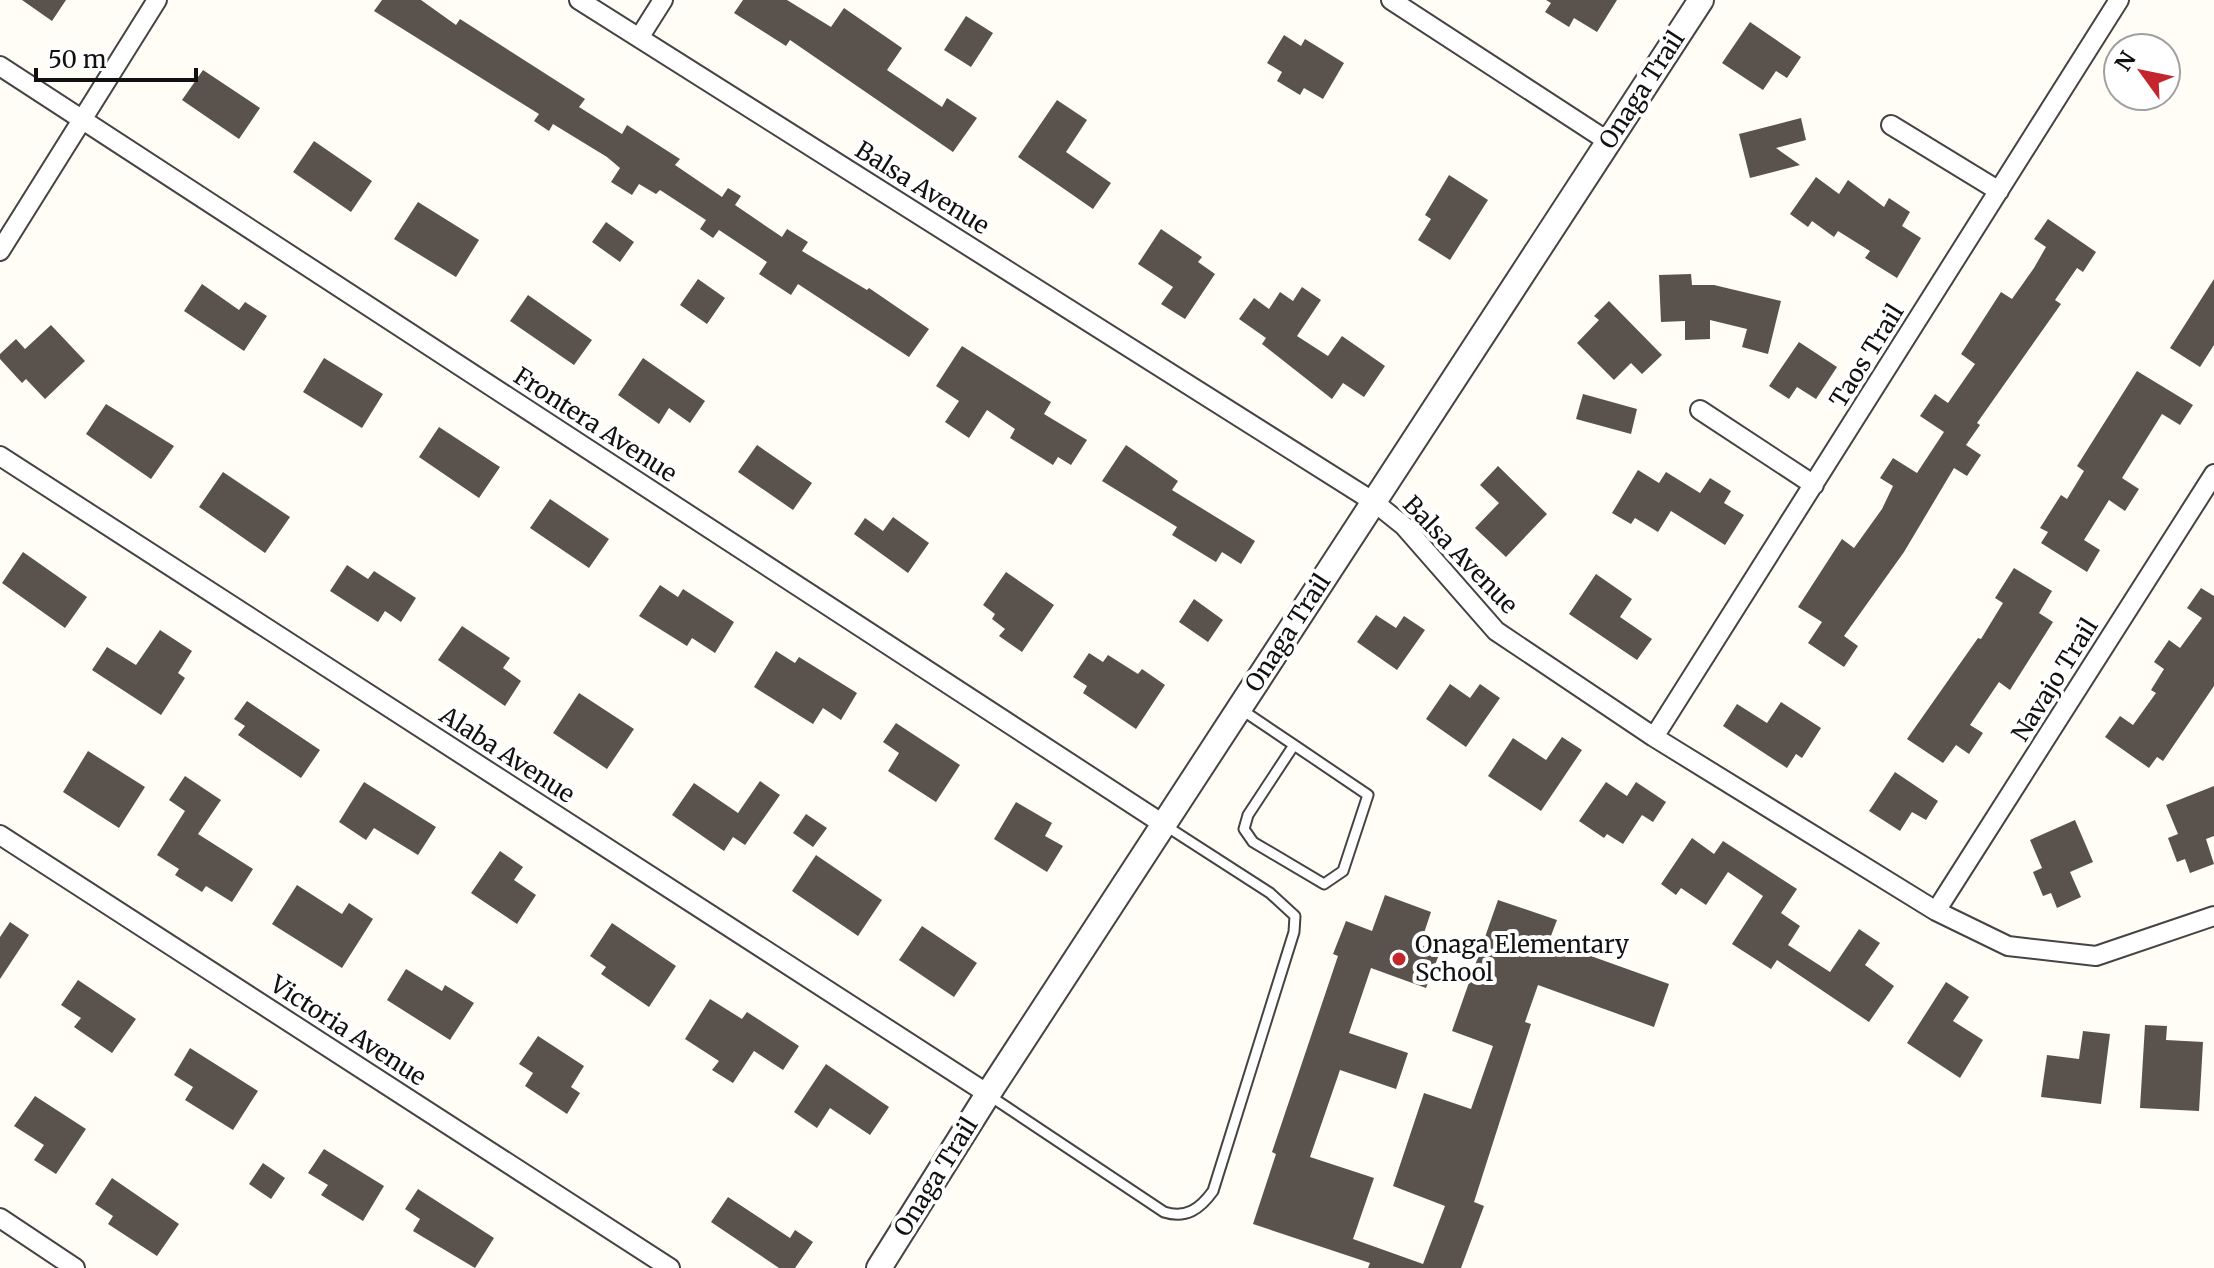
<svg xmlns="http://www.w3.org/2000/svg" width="2214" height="1268" viewBox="0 0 2214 1268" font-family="Merriweather,serif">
<rect width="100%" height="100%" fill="#fffdf5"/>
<!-- building -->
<path fill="#5a524d" d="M22,0h44l-14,21z
M382,0h39l35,25 4,-6 125,80 -6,8 43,27 5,-9 53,34 -5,6 47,32 6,-9 13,8 -6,9 47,32 5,-8 21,13 -6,9 65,39 2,-2 60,41 -20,28 -111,-73 -7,11 -32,-21 8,-12 -48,-32 -6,8 -13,-9 6,-9 -46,-30 -4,4 -17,-10 -7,11 -21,-13 9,-14 -13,-11 -54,-33 -4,7 -15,-10 5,-7 -165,-103z
M743,0h44l44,27 13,-19 58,40 -15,22 55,37 5,-9 30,20 -24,34 -163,-112 -4,6 -52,-33z
M1546,0h71l-20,32 -23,-14 -5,9 -24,-15 6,-9z
M966,16l27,17 -22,34 -27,-17z
M1750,22l51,35 -14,21 -11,-7 -13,19 -41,-27z
M1284,35l17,11 4,-7 39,24 -21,36 -19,-11 -4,7 -23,-14 5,-9 -15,-9z
M203,70l57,38 -21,31 -57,-39z
M1057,100l30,20 -21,32 45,31 -18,26 -75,-52z
M1801,118l5,22 -30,8 24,17 -50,13 -11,-44z
M314,141l58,40 -21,31 -58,-40z
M1449,175l39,25 -38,60 -32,-20 13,-21 -6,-4z
M1816,177l23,17 9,-14 36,27 5,-9 21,14 -8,14 19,12 -24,40 -32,-20 5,-7 -32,-20 -4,6 -22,-16 -4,6 -18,-13z
M418,202l61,38 -23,37 -62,-38z
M2048,219l48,33 -13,20 -6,-4 -22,32 6,4 -84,119 3,2 -14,20 15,10 -14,21 -13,-8 -50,84 -60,84 14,10 -14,21 -36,-24 14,-21 -24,-15 44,-68 12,9 28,-39 11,-23 -13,-8 13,-20 24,15 27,-41 -24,-16 15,-22 13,9 27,-39 -14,-10 40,-62 11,7 22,-31 12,-21 -12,-8z
M606,222l28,20 -14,20 -28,-20z
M1161,229l41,28 -4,5 17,12 -30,45 -24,-15 12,-17 -35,-23z
M1691,274l1,11h22l67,16 -13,53 -26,-7 5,-18 -37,-9v19l-25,1v-19l-24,1 -2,-47z
M698,279l27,19 -18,26 -27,-19z
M2214,279v66l-14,22 -30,-19z
M202,284l37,26 6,-8 22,14 -23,35 -60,-40z
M1302,287l19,13 -24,36 31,20 14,-20 43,30 -21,31 -21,-14 -11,16 -70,-55 4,-6 -27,-19 15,-21 15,11 11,-17 13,9z
M528,295l64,45 -18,25 -64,-44z
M1609,301l53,54 -20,19 -11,-11 -17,17 -37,-37 22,-23 -5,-4z
M51,325l34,36 -40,38 -19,-20 -4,4 -22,-24v-5l16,-15 9,10z
M1799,342l38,25 -21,32 -19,-12 -8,12 -20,-13z
M962,346l89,56 -7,12 43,26 -16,25 -13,-8 -5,8 -43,-27 5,-9 -28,-19 -18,28 -24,-16 14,-21 -23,-15z
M324,358l59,36 -21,34 -59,-36z
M643,358l62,43 -15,22 -21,-15 -10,16 -41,-29z
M2137,371l56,34 -13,20 -18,-11 -40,64 17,11 -14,22 -16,-11 -25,40 16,10 -13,22 -46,-29 7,-11 -8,-4 21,-33 6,4 17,-28 -7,-5z
M1583,394l54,15 -6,25 -55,-15z
M106,404l68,42 -23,33 -65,-45z
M439,427l61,40 -21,31 -60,-41z
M757,445l55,38 -19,27 -55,-38z
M1126,445l52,36 -6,9 83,51 -14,23 -19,-12 -6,10 -44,-27 5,-8 -75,-46z
M1498,466l49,48 -41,43 -31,-29 24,-25 -19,-18z
M1638,470l21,13 7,-11 34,21 10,-15 21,13 -7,12 20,12 -19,30 -54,-34 -13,21 -23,-14 -4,6 -19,-11z
M223,472l67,45 -25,36 -66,-46z
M550,499l59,40 -20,29 -59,-40z
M893,517l36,26 -21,30 -54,-39 11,-16 18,13z
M23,552l64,45 -22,31 -63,-45z
M347,565l21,14 6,-8 42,27 -15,24 -16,-11 -7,11 -48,-31z
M2014,568l38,23 -13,22 14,9 -43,68 -11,-8 -29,43 13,8 -14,21 -13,-9 -13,18 -36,-24 71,-101 3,1 22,-36 -8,-5z
M1006,572l48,33 -32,47 -23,-16 6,-7 -13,-10 3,-5 -12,-9z
M1596,574l36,25 -12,18 32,22 -15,21 -68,-46z
M660,585l18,12 5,-8 51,33 -19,31 -23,-15 -5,8 -48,-30z
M2201,588l13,8v90l-51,75 -6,-4 -8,11 -44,-31 15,-21 13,9 23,-32 -5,-3 13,-21 -10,-7 15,-22 11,8 22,-30 -15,-10z
M1194,599l29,21 -15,22 -29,-20z
M1376,615l20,13 8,-12 21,14 -28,40 -40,-28z
M462,626l48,32 -7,10 18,13 -16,25 -67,-46z
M160,630l32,21 -14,22 7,5 -24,37 -69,-45 15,-23 29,18z
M776,651l19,12 4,-6 58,36 -16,27 -18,-12 -10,16 -59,-37z
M1089,653l14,9 5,-7 30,19 4,-5 23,16 -29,44 -53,-36 4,-7 -14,-9z
M1450,684l20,14 10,-14 20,14 -34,49 -40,-28z
M579,693l55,36 -27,40 -54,-36z
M247,701l73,49 -19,28 -63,-43 7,-9 -11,-7z
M1781,702l40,26 -19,30 -6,-4 -9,14 -64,-42 14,-22 30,19z
M896,723l64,42 -24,37 -48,-31 11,-18 -16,-11z
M1562,737l20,13 -41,61 -53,-35 25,-38 33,22z
M88,751l57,36 -26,41 -56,-36z
M1895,772l43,29 -12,19 -14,-8 -12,19 -31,-20z
M185,776l36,24 -23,34 55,35 -21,33 -26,-16 -4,6 -27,-17 4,-6 -22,-14 28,-44 -16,-11z
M760,781l20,14 -35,50 -12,-8 -9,14 -52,-36 22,-32 44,30z
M364,782l72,45 -18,28 -44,-27 -8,12 -27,-18z
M1606,782l21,14 9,-14 30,20 -13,20 -11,-7 -19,29 -16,-10 -3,4 -25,-17z
M2214,786v50l-8,3 8,25 -24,9 -5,-14 -8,3 -9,-24 10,-4 -12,-29z
M1016,802l36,21 -7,13 18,10 -16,26 -53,-33z
M806,814l21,14 -14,19 -20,-14z
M2075,820l18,42 -23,10 11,25 -24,11 -6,-15 -8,3 -10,-24 9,-4 -12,-28z
M1692,838l22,16 9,-13 74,48 -16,24 19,13 -12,19 42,27 29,-43 21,14 -15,22 29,21 -25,36 -92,-62 -6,9 -39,-25 31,-48 -35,-24 -22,33 -25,-17 -5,7 -15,-11z
M500,851l23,16 -9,13 22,15 -19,29 -46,-31z
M816,855l66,45 -24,36 -66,-45z
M297,885l45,29 7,-11 24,16 -31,49 -70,-44z
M1385,895l46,17 -11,33 20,7 -14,36 -55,-20 -22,65 59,20 -12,36 -56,-19 -30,87 64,21 -21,61 70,25 22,-58 -52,-20 31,-93 47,16 22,-63 -41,-15 46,-131 59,20 -8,21 120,43 -15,43 -116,-42 -13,37 6,2 -57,178 10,4 -23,62h-93l2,-5 -117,-39 23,-70 -4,-2 66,-196 -5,-2 13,-33 26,10z
M10,922l19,13 -29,44v-42z
M612,923l64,43 -27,41 -48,-33 5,-7 -16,-11z
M922,926l55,37 -23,34 -55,-37z
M406,969l36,22 3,-6 29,18 -24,37 -63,-40z
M78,980l58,39 -24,34 -38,-26 7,-9 -20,-13z
M1946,982l23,15 -16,24 30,19 -23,38 -53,-35z
M710,999l32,20 5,-7 52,34 -16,24 -29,-19 -21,32 -21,-13 7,-9 -34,-22z
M2145,1025l22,1 -1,14 37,2 -4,69 -59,-3z
M2083,1031l27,3 -9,70 -60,-7 6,-42 32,4z
M538,1036l46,30 -13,21 9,6 -13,21 -42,-28 8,-13 -14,-9z
M190,1048l68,43 -25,39 -48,-30 8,-13 -19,-12z
M826,1064l63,43 -19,28 -40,-27 -13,20 -23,-16z
M35,1096l51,33 -30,45 -22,-14 10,-15 -30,-19z
M324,1149l60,37 -21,35 -42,-26 7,-10 -20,-12z
M263,1163l22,15 -14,21 -22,-15z
M112,1178l67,46 -22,32 -49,-32 5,-8 -18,-12z
M418,1189l76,49 -19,30 -62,-37 7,-12 -15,-10z
M728,1197l62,41 5,-8 18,12 -18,26h-16l-68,-46z"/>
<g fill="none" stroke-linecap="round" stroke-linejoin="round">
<defs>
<path id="service" d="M1242,710l52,35
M1294,745l74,50 -25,76 -19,13 -71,-42 -9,-13 4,-14z
M990,1096l174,116c22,7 36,-3 49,-21l81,-259 1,-16 -25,-23 -104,-67"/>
<path id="minor" d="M579,0l795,502 30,24 92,105 158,106 282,174 72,35 88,10 118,-40
M1391,0l218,142
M639,38l24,-38
M0,66l1163,758
M1891,125l108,66
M0,251l157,-251
M1700,410l114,75
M0,456l988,638
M1654,737l465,-737
M0,835l670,433
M1936,911l278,-437
M0,1218l75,50"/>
<path id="tertiary" d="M879,1268l109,-174 713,-1094"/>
</defs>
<!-- service casing -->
<use href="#service" stroke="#444" stroke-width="13"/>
<!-- minor casing -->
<use href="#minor" stroke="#444" stroke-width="22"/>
<!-- tertiary casing -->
<use href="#tertiary" stroke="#444" stroke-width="28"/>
<!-- service -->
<use href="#service" stroke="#fff" stroke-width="9"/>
<!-- minor -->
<use href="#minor" stroke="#fff" stroke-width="18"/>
<!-- tertiary -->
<use href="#tertiary" stroke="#fff" stroke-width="24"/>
</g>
<!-- markers -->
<circle fill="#c4262e" stroke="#fff" stroke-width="3" cx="1399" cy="959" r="8"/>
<g text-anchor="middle" stroke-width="8" stroke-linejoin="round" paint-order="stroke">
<!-- street labels -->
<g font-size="24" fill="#111" stroke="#fff">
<text transform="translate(1642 90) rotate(-57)" y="8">Onaga Trail</text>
<text transform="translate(922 188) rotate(32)" y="8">Balsa Avenue</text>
<text transform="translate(1867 356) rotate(-58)" y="8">Taos Trail</text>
<text transform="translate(595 425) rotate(33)" y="8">Frontera Avenue</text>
<text transform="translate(1460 555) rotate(46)" y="8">Balsa Avenue</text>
<text transform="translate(1288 633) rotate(-57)" y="8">Onaga Trail</text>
<text transform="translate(2055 680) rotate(-58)" y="8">Navajo Trail</text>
<text transform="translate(507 755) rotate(33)" y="8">Alaba Avenue</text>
<text transform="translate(348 1031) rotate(33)" y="8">Victoria Avenue</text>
<text transform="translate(936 1177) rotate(-58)" y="8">Onaga Trail</text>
</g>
<!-- poi labels -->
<g font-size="24" fill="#111" stroke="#fff" text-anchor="start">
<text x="1415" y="953">Onaga Elementary<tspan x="1415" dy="28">School</tspan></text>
</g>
</g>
<!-- north arrow -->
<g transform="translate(2142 72) rotate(303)"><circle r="38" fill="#ffffff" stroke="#a0a0a0" stroke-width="2"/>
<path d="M0-6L14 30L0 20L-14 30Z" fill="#c4262e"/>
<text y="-12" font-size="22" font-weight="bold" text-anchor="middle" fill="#111111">N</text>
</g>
<!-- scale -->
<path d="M36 68v12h160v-12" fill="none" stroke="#111111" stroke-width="4"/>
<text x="48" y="68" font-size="24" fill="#111111" stroke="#ffffff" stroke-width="6" paint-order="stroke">50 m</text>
</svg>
